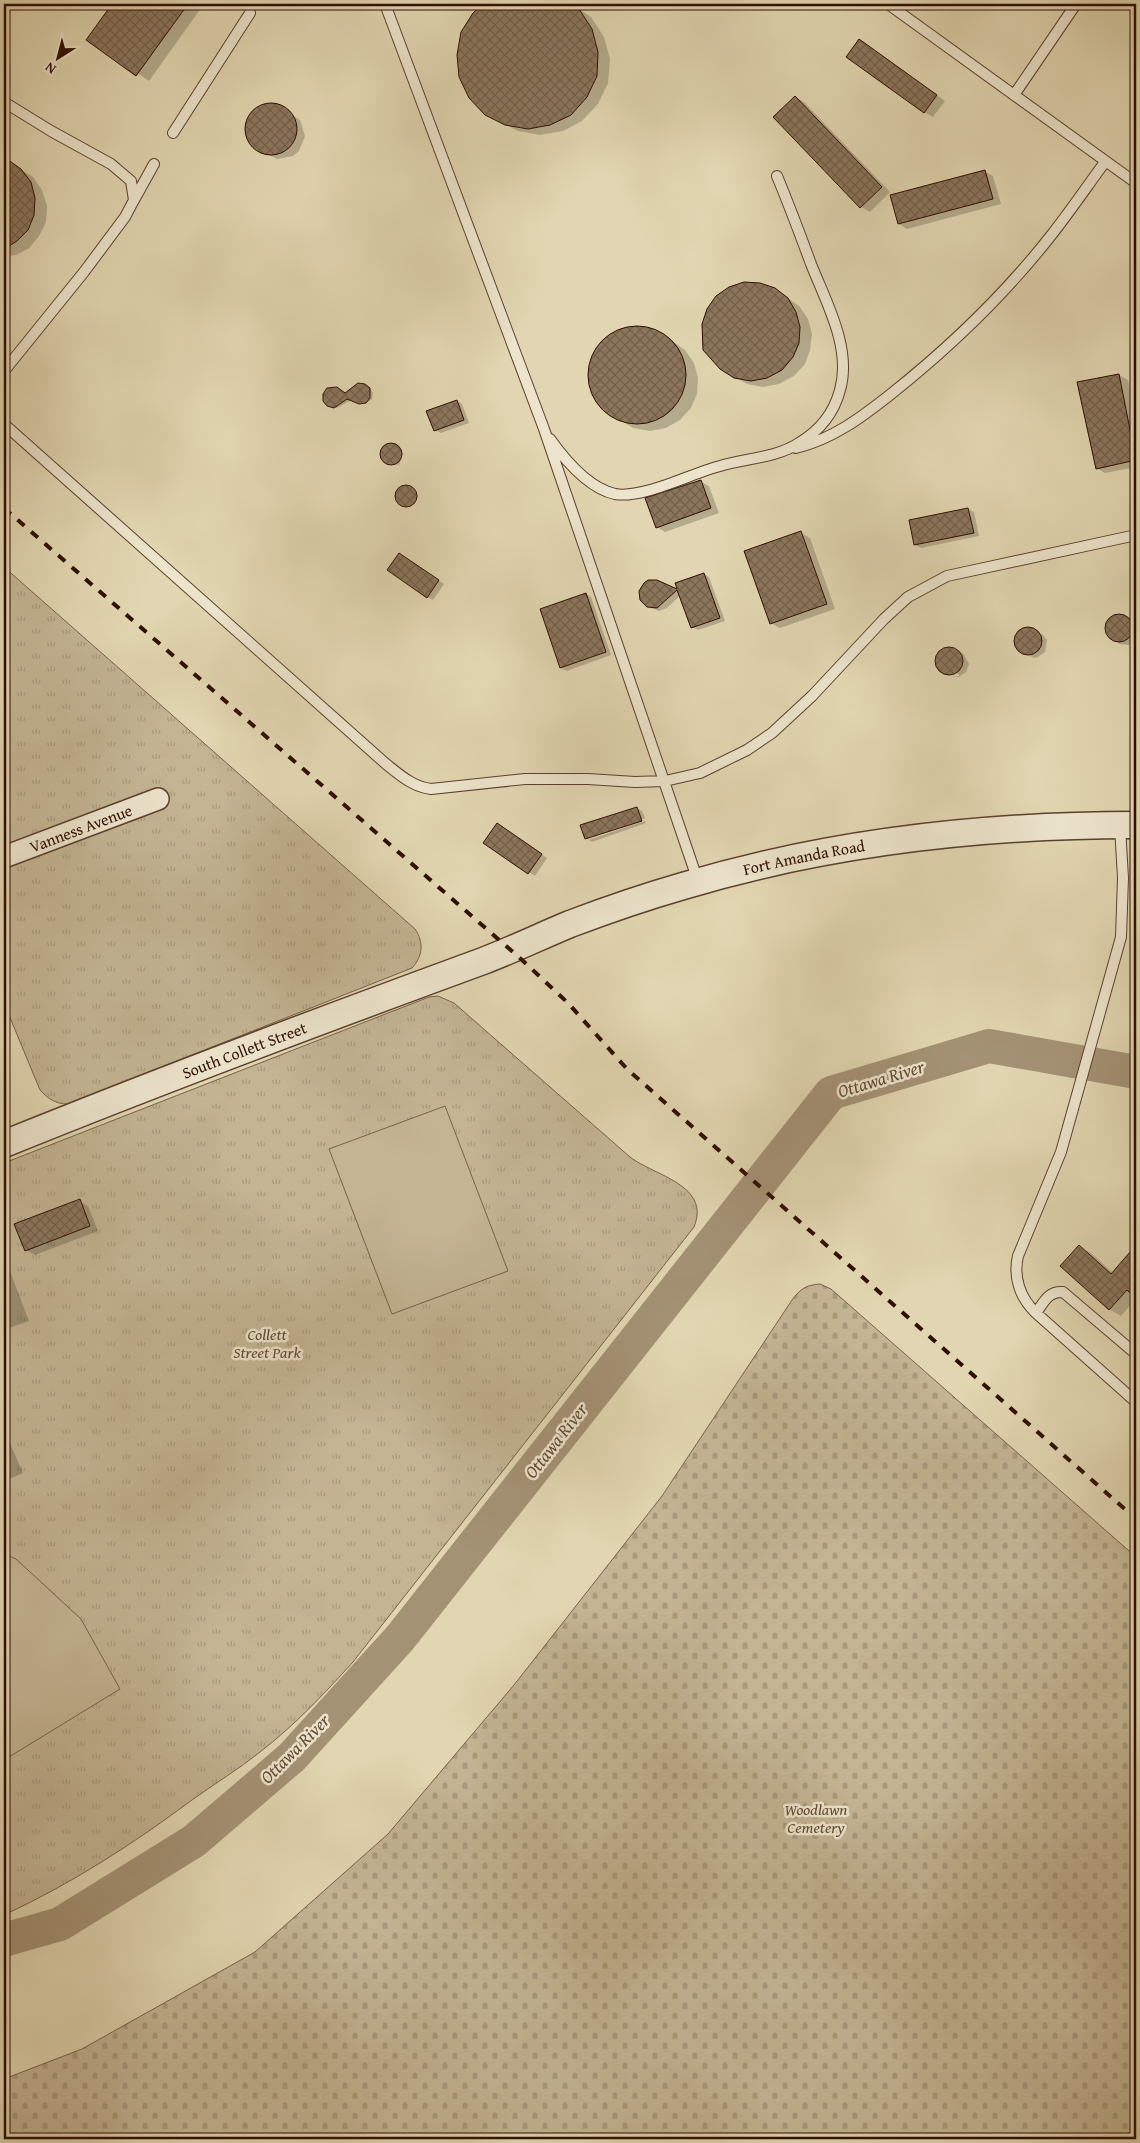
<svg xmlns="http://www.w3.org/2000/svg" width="1140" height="2143" viewBox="0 0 1140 2143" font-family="'Gentium Book Plus',serif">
<defs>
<pattern id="grass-tufts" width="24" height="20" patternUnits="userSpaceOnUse" patternTransform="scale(1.25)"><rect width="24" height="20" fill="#c3b493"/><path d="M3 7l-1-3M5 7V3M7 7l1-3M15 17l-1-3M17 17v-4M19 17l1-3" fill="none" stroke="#a89a7d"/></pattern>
<pattern id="cemetery-stones" width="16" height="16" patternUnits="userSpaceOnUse" patternTransform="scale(1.25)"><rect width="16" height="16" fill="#c3b493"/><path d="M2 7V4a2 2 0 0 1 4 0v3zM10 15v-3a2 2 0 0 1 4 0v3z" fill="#a89a7d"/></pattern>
<pattern id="building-cross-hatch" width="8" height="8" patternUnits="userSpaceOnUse" patternTransform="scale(1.25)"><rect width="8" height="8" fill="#8b765d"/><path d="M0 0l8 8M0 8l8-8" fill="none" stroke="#725f4a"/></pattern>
</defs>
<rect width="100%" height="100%" fill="#e1d6b1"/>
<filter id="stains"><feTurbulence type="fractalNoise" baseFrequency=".004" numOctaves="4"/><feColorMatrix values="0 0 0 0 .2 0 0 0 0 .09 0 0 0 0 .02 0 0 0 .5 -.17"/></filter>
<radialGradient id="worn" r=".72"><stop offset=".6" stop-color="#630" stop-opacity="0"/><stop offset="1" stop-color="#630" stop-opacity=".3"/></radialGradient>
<!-- grass -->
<path fill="url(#grass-tufts)" stroke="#78614a" d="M4,567l411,362c9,13 8,27 -3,39l-344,136c-12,0 -20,-5 -28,-14l-36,-87z
M438,996l16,7 176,154c25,19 81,28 64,70l-341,435c-29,32 -58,63 -93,90 -21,17 -46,32 -68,48 -59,44 -121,84 -188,115v-752l425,-166z"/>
<!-- cemetery -->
<path fill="url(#cemetery-stones)" stroke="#78614a" d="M820,1284l11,5 305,268v582h-1132v-60l78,-30 173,-97 133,-118 126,-149 148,-189 130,-196c8,-11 14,-15 28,-16z"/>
<!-- pitch -->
<path fill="#c3b493" stroke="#78614a" d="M445,1106l63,165 -116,43 -63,-165z
M4,1554l12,5 65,60 39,70 -116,71z"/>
<!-- shadow -->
<path fill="#0003" d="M113,4h91l-55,77 -61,-42z
M485,4h87l19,13 13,20 6,22 -2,24 -10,21 -16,17 -19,10 -23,4 -22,-4 -20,-10 -24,-108z
M868,45l77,56 -12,16 -9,-5z
M795,97l9,5 86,90 -20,20 -9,-5 -86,-90z
M261,106h16l23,14 5,16 -6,15 -6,5 -16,3 -23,-12 -8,-14 3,-16z
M4,160l29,17 9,13 5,16 -1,16 -7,14 -10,12 -13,7 -12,2z
M984,171l9,5 8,28 -94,25 -8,-5z
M775,289l24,17 9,13 4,15 -2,16 -5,14 -11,12 -15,8 -16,3 -16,-3 -26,-16z
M631,328h15l15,5 24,17 9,13 4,15 -1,16 -6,14 -11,12 -14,8 -16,3 -17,-3 -14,-9 -12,-7 -11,-12 -6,-15v-17l4,-14 9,-13 13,-9z
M1119,375l9,5 8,40v47l-31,6 -8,-5z
M370,388l3,5 -1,6 -7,5 -14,-4 -14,8 -6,-1 15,-12z
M457,401l5,3 7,19 -28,10 -6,-3z
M392,445l8,4 3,5 -4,11 -13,-3 -4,-8 4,-8z
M700,481l9,5 10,27 -54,19 -8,-5z
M403,486l9,3 6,7 -3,8 -8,2 -9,-4 -2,-6 2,-6z
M968,509l6,3 5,24 -58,12 -6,-3 -5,-24z
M801,533l9,5 25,71 -55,19 -9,-5z
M405,557l39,27 -11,16 -5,-3z
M704,574l5,3 16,44 -27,9 -6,-3 -11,-32 -14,13 -8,3 -9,-4 7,-26 22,10z
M586,594l5,3 20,58 -44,16 -6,-3z
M1114,616l13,1 5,4 4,7v12l-7,5 -9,-1 -10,-6 -4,-8 2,-9z
M1028,628l14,6 5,6 -2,12 -7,5 -4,1 -15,-8 -4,-8 2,-8z
M949,648l14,5 6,11 -3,8 -7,5 -9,-1h9v-2l-15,-2 -7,-6 1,-12z
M637,808l5,3 3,7 -57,19v3l57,-19 1,2 -54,19 -6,-4 -4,-12z
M503,828l44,30 -12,18 -50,-33z
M79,1201l9,5 10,25 -63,24 -9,-5z
M1079,1247l12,6 22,20 23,-26v52l-15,17 -12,-7z
M4,1260l2,1 23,60 -25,9z
M4,1430l19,43 -19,8z"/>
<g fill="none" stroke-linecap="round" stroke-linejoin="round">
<!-- river -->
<path stroke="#a49275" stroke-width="34" d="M4,1940l56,-16 134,-83 98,-84 108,-119 431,-545 158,-47 147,26"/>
</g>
<!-- building -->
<path fill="url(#building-cross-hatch)" stroke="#2e0e01" d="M112,4h76l-52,72 -50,-36z
M483,4h89l7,5 13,20 6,23 -1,24 -10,21 -16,18 -21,10 -22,4 -23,-4 -20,-10 -16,-17 -10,-21 -2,-22 4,-23 12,-19z
M859,39l78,56 -13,18 -78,-56z
M795,96l87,91 -22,21 -87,-91z
M245 129a26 26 0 1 1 52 0a26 26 0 1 1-52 0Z
M4,157l17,12 10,13 4,16 -1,17 -6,15 -11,11 -13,8z
M985,170l8,29 -95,25 -8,-29z
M744,282l16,1 15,5 13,10 8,14 4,15 -1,16 -6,14 -11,13 -15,8 -16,3 -17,-3 -14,-9 -17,-19 -1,-26 5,-15 9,-13 13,-9z
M588 375a49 49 0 1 1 98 0a49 49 0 1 1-98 0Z
M1119,374l17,86 -40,9 -19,-87z
M358,383l7,1 5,4v10l-4,5 -7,1 -12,-5 -13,9 -7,-2 -4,-5v-7l4,-6 10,-1 8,6z
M457,400l7,20 -30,11 -8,-20z
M380 454a11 11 0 1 1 22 0a11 11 0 1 1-22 0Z
M701,480l10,28 -55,20 -11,-30z
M395 496a11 11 0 1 1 22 0a11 11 0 1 1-22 0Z
M968,508l6,25 -60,12 -5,-25z
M801,531l26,73 -57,20 -26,-73z
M399,553l40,27 -12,18 -40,-28z
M704,573l16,45 -29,10 -14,-38 -20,18 -10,-1 -7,-7 -1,-9 5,-8 4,-3h9l20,9 -2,-6z
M586,593l20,59 -46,16 -20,-59z
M1105 628a14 14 0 1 1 28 0a14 14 0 1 1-28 0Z
M1014 641a14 14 0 1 1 28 0a14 14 0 1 1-28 0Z
M935 661a14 14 0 1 1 28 0a14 14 0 1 1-28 0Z
M637,807l5,14 -57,18 -5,-14z
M497,823l45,31 -14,20 -45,-31z
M80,1199l10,27 -65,25 -11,-27z
M1079,1245l32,29 25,-29v54l-9,-9 -18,20 -49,-44z"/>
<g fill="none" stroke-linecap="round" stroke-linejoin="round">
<defs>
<path id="service" d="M385,4l159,425 154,452
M888,4l248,179
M1014,95l62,-91
M4,102l47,29 60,33 20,17 3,19 -9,17 -41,55 -80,99
M173,133l77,-120
M134,200l20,-36
M4,424l382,340c14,11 27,23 45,25l94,-10h63l47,3 30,-1 35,-8 47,-23 25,-17 40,-37 72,-77 24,-22 39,-21 189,-41
M550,439c15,21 38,49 65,55 28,5 77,-21 105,-28 27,-8 56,-8 79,-23 20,-12 35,-30 41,-53 12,-42 -14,-88 -29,-126 -11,-30 -22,-59 -34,-88
M796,448c37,-9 66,-31 95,-54 59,-47 116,-102 162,-161 18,-23 35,-48 52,-71
M1120,826l3,52 -2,59 -60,215 -43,104c-5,21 2,42 18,57 8,-11 12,-22 27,-21l73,62
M1036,1313l100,89"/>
<g id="minor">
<path id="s1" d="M4,857l154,-58"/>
</g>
<g id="tertiary">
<path id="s2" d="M4,1144c158,-64 318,-124 479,-183 29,-11 58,-25 87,-37 37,-14 75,-27 113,-38 147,-44 300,-61 453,-61"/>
</g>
</defs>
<!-- service casing -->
<use href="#service" stroke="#5b402d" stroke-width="12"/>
<!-- minor casing -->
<use href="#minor" stroke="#5b402d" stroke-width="24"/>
<!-- tertiary casing -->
<use href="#tertiary" stroke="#5b402d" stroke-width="29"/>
<!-- service -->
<use href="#service" stroke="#ece4cc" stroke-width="10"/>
<!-- minor -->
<use href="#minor" stroke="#ece4cc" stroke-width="21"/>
<!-- tertiary -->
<use href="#tertiary" stroke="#ece4cc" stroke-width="26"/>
<!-- rail -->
<path stroke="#2e0e01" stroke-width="4" stroke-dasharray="9 9" stroke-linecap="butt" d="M4,508l517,451 47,44 59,66 509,450"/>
</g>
<g text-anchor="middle" stroke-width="5" stroke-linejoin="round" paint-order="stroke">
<!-- street labels -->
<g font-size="16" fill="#2e0e01" stroke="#ece4cc">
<text dy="6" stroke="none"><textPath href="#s1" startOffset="82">Vanness Avenue</textPath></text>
<text dy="6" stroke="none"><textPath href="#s2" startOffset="851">Fort Amanda Road</textPath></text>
<text dy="6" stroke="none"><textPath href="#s2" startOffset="258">South Collett Street</textPath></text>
</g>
<!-- park labels -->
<g font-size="16" font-style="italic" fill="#624834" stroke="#ece4cc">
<text x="267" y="1340">Collett<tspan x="267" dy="18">Street Park</tspan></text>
<text x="816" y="1815">Woodlawn<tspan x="816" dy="18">Cemetery</tspan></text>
</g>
<!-- water labels -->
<g font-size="18" font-style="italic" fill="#634935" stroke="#ece4cc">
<text transform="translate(881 1079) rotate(-17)" y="6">Ottawa River</text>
<text transform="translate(556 1441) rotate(-52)" y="6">Ottawa River</text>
<text transform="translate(295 1749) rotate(-45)" y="6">Ottawa River</text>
</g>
</g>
<!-- margin -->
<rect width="1140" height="2143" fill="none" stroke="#e1d6b1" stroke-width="20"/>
<rect x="5" y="5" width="1130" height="2133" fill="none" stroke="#2e0e01" stroke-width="2.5"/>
<rect x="10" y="10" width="1120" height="2123" fill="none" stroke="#2e0e01"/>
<!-- north arrow -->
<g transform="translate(58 58) rotate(216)" stroke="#ece4cc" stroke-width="4" paint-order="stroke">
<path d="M0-4L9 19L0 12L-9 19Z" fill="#2e0e01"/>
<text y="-8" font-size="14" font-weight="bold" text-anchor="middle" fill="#2e0e01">N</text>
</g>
<rect width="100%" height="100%" filter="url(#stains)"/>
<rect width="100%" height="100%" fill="url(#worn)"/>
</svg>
